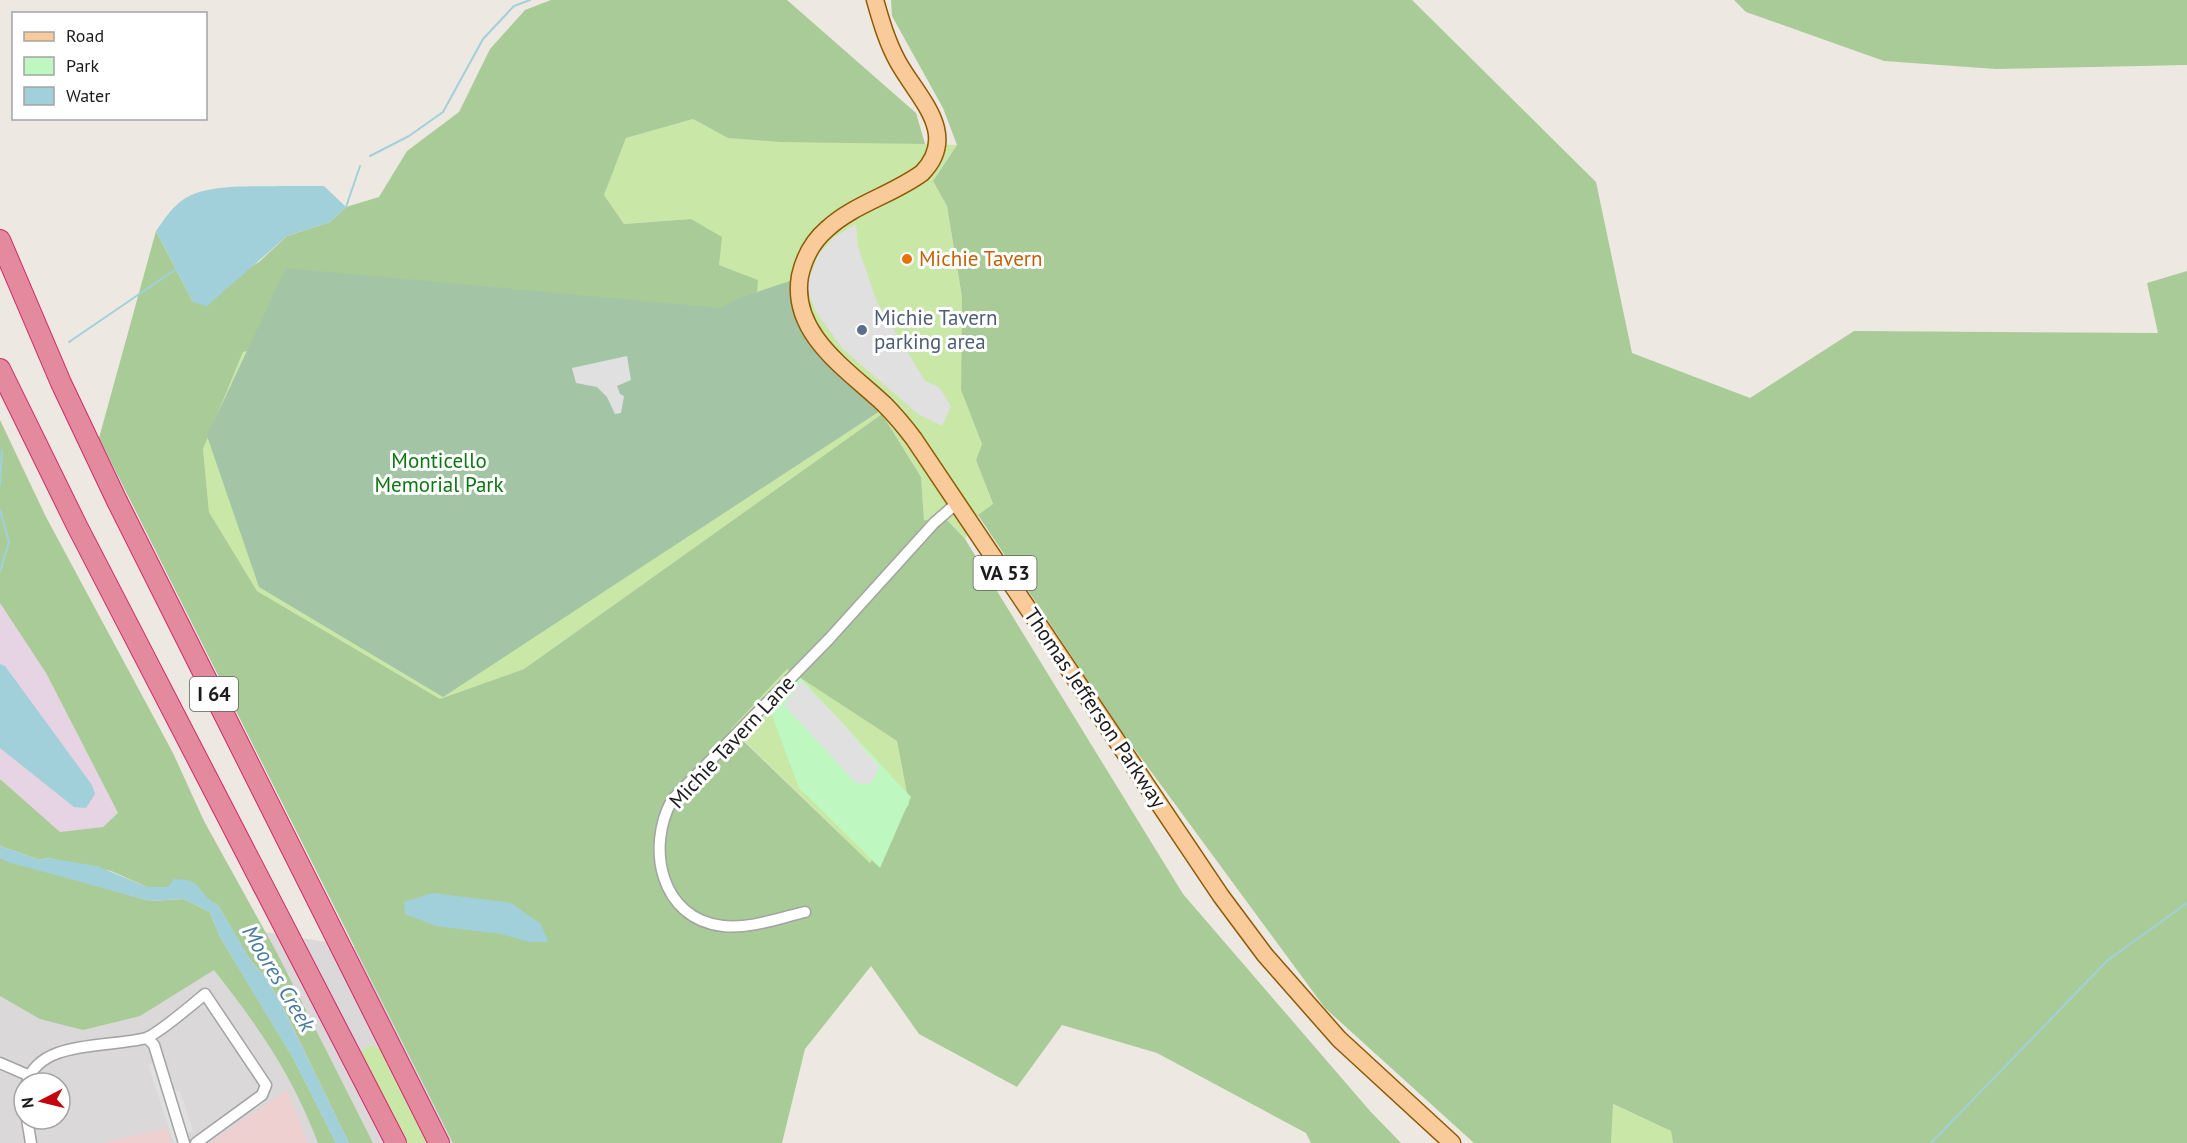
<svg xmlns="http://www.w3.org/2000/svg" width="2187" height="1143" viewBox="0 0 2187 1143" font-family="'PT Sans',sans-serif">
<rect width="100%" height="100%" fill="#ede8e1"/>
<!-- residential -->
<path fill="#dad8d8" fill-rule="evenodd" d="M186,919l359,59 -25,165h-520v-182zM24,1083h36v36h-36z"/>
<!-- commercial -->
<path fill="#eed0d0" d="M287,1090l21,53h-99z
M167,1128l4,15h-69z"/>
<!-- industrial -->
<path fill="#e6d3e3" d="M0,603l46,70 72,140 -15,14 -43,6 -60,-54z"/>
<!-- grass -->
<path fill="#c9e7a7" d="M693,119l35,19 229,7 -24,36 14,25 15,91 -1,93 21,54 -6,16 17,45 -15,10 -13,24 -17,-18 -24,-1 -3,-43 -39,-63 -358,255 -84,30 -183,-108 -48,-79 -6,-63 40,-97 64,-15 451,-57 -39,-15 -28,-46 -67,5 -20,-29 22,-57z
M787,668l110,73 12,63 -39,59 -139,-135z
M368,1046h6l7,5 48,92h-27l-44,-89z
M1612,1104l59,27 2,12h-62z"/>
<!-- forest -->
<path fill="#a9cb97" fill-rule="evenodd" d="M551,0h236l129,113 9,31 -145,-2 -52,-4 -35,-19 -67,19 -22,57 20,29 67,-5 31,18 -3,28 39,15 -1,12 -44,23 -406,22 -64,15 -40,97 6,63 48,79 183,108 84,-30 358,-255 39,63 3,43 24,1 17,18 218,355 187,217 31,32h-90l-5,-10 -149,-80 -95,-28 -45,62 -98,-53 -48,-68 -66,83 -23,94h-329l-354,-705 57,-207 37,71 66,-40 28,-26 43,-14 16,-15 33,-10 28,-46 52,-39 31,-63 35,-39zM787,669l110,72 12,63 -39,59 -139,-134z
M891,0h521l184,182 36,171 118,45 104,-67 304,2 -11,-50 40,-12v872h-514l-2,-12 -58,-27 -2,39h-137l-149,-135 -203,-276 -144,-217 15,-11 -17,-44 6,-16 -21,-54 1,-93 -15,-91 -14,-25 24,-36 -14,-37 -51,-92z
M1734,0h453v65l-191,4 -112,-8 -138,-49z
M0,420l46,97 127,236 31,68 73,132 96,190h-24l-71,-146 -15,-23 -12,-13 -34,-57 -48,-17h-22l-36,-16 -64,-13 -7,2 -40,-14v-67l60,53 43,-5 15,-14 -72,-140 -46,-70z
M0,858l150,43 34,-2 26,13 10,25 73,121 43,85h-18c-25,-67 -60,-117 -104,-173l-74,46 -57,14 -43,-11 -40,-23z"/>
<!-- cemetery -->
<path fill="#a3c5a6" d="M286,268l435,40 18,-10 60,-20 6,41 81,88 -443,290 -184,-110 -52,-151z"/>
<!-- park -->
<path fill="#bef7c0" d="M796,673l115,124 -31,71 -81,-80 -32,-86z"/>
<!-- parking -->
<path fill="#e0e0e0" d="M856,224l2,23 19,55 48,79 14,6 12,19 -9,20 -24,-12 -75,-65 -27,-37 -10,-25 12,-32 15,-17z
M627,356l4,24 -14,6 3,8 4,2 -3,17 -6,1 -8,-17 -10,-10 -21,-4 -4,-15z
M801,681l37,37 41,49 -7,15 -8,3 -9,-3 -71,-77z
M159,1061l14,29 7,1 13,40 -5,2 -2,10h-12l-26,-78z"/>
<!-- water -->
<path fill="#a2d0da" d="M280,186h44l22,21 -16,15 -43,14 -80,70 -14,-4 -37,-71c7,-10 14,-21 24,-29 22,-19 72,-15 100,-16z
M0,664l5,2 87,119 3,9 -9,14 -12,-1 -74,-59z
M0,846l40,14 7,-2 50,8 50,21h21l6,-8c32,0 22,16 43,25l34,57 12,13 15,24 71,145h-13l-43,-85 -73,-121 -10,-25 -26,-13 -34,2 -142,-39 -8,-4z
M433,893l78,10 30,21 7,18h-18l-29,-8 -65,-8 -31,-12 -1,-12z"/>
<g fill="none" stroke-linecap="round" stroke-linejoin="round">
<!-- stream -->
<path stroke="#a2d0da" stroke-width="2" d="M370,156l39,-20 34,-24 40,-73 31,-33 16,-6
M346,207l14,-41
M69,342l107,-73
M0,485l2,-35
M0,510l9,32 -9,30
M1931,1143l177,-183 79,-57"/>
<defs>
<path id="street" d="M805,912c-26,6 -55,17 -82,14 -63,-7 -77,-79 -51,-126l157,-161 105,-116 23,-20
M147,1038l7,7 30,98
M0,1063l30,13
M27,1083c12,-44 83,-35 119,-45 12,-4 47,-34 59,-44l61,91 -4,10 -66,48
M27,1119l4,24"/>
<path id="primary" d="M875,0c6,21 12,42 23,62 20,36 62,72 24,111 -30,22 -68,31 -95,56 -14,12 -23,29 -27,47 -10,58 48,94 84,128 11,11 21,23 30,35l307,457 44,59 74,84 113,104"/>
<path id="highway" d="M0,240l61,143 56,118 322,642
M0,369l77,157 319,617"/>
</defs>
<!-- street casing -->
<use href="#street" stroke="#a3a3a3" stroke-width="13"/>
<!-- primary casing -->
<use href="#primary" stroke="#8f5a04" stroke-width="19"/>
<!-- highway casing -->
<use href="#highway" stroke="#d1286a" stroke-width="22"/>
<!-- street -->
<use href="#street" stroke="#fff" stroke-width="10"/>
<!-- primary -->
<use href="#primary" stroke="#f9cb9a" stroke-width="16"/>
<!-- highway -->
<use href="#highway" stroke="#e38a9f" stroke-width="20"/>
</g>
<!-- markers -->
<circle fill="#e8710a" stroke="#fff" stroke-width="2" cx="907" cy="259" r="6"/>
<circle fill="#5c6f8a" stroke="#fff" stroke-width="2" cx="862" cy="330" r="6"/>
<g text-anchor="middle" stroke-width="6" stroke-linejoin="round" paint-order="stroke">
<!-- shield labels -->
<g fill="#fff" stroke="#606060" stroke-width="1.5">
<rect x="973.5" y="556" width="63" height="34" rx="4.5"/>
<rect x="190" y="677" width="48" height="34" rx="4.5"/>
</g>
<g font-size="20" font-weight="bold" fill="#1c1c1c">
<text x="1005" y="580">VA 53</text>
<text x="214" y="701">I 64</text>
</g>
<!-- food labels -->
<g font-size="21" fill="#c56008" stroke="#fff" text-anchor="start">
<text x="919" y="266">Michie Tavern</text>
</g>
<!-- service labels -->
<g font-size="21" fill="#4e5e75" stroke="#fff" text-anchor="start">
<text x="874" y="325">Michie Tavern<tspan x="874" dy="24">parking area</tspan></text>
</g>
<!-- park labels -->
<g font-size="21" fill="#0e7512" stroke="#fff">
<text x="439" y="468">Monticello<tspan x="439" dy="24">Memorial Park</tspan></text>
</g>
<!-- street labels -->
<g font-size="21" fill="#1c1c1c" stroke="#fff">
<text transform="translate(1095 708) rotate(56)" y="7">Thomas Jefferson Parkway</text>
<text transform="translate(732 742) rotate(-47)" y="7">Michie Tavern Lane</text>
</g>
<!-- water labels -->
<g font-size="22" font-style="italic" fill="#4879a0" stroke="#fff">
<text transform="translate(279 978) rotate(59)" y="8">Moores Creek</text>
</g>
</g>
<!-- legend -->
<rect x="12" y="12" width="195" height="108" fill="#ffffff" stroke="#a4a4a4" stroke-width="1.5"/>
<rect x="24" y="32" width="30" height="9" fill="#f9cb9a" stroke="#a4a4a4" stroke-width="1.5"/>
<text x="66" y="42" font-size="18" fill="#1c1c1c">Road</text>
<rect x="24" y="57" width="30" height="18" fill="#bef7c0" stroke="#a4a4a4" stroke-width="1.5"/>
<text x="66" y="72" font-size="18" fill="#1c1c1c">Park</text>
<rect x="24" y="87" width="30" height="18" fill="#a2d0da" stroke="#a4a4a4" stroke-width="1.5"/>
<text x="66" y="102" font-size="18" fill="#1c1c1c">Water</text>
<!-- north arrow -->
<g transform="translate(42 1101) rotate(263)"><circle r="28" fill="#ffffff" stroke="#a4a4a4" stroke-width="1.5"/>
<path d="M0-4.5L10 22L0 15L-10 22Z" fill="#c2050e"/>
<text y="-9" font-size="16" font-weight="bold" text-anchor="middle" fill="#1c1c1c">N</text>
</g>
</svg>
